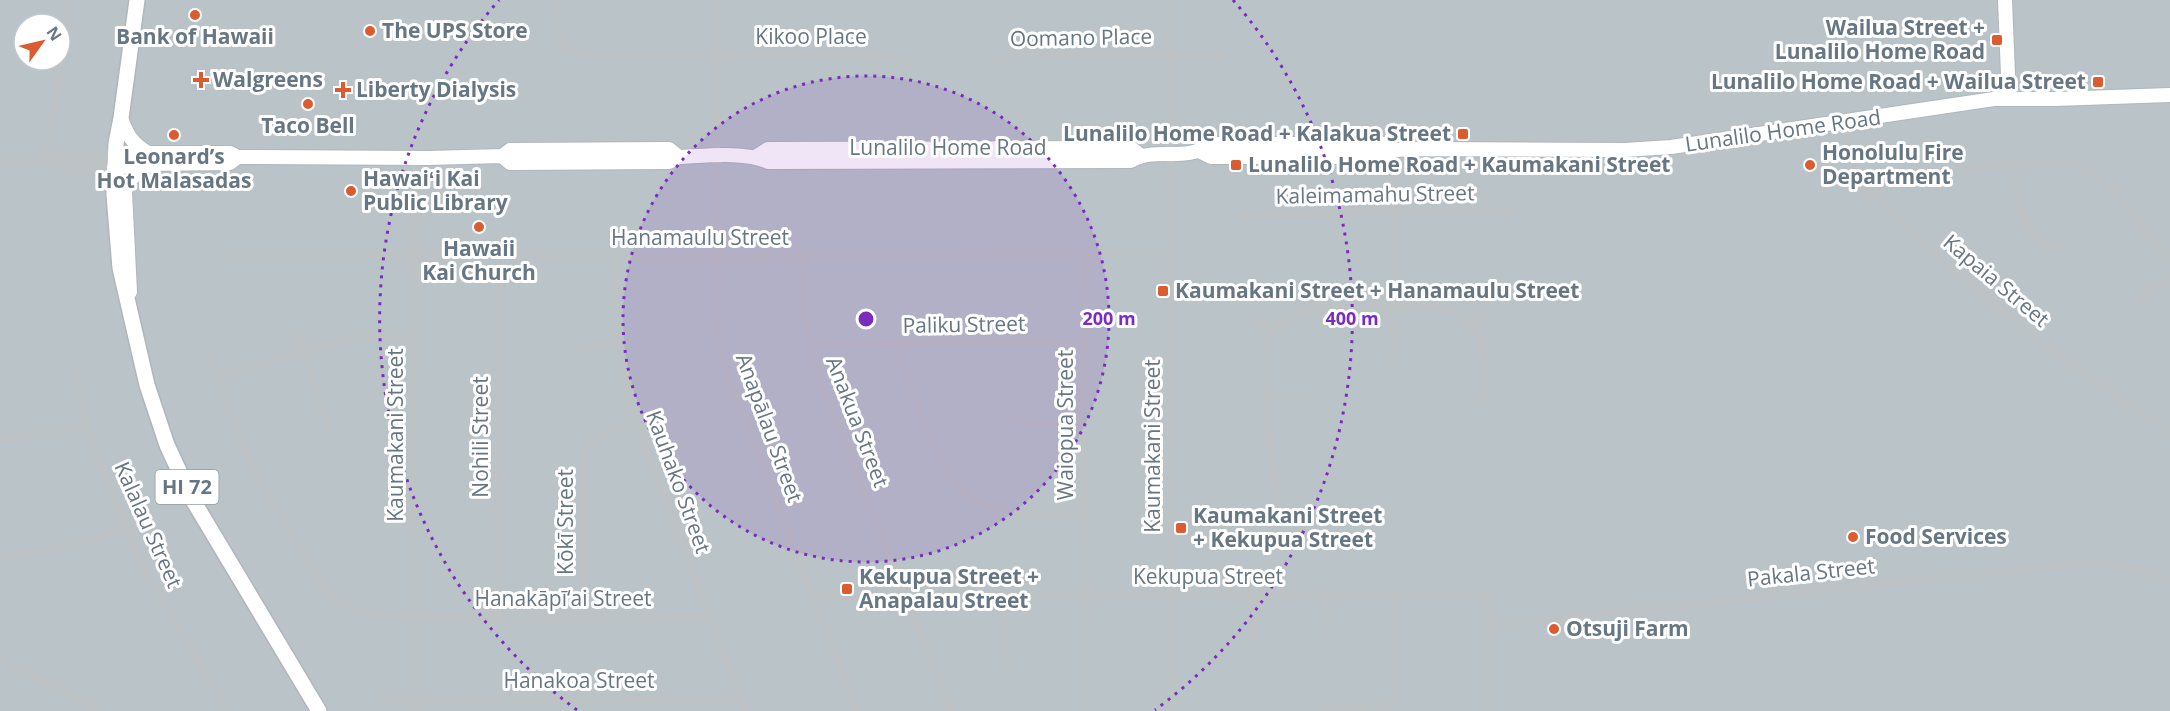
<svg xmlns="http://www.w3.org/2000/svg" width="2170" height="711" viewBox="0 0 2170 711" font-family="'Open Sans',sans-serif">
<rect width="100%" height="100%" fill="#f6f7f3"/>
<!-- water -->
<path fill="#b9c3c8" fill-rule="evenodd" d="M0,0h2170v711h-2170zM24,24h36v36h-36z"/>
<g fill="none" stroke-linecap="round" stroke-linejoin="round">
<defs>
<path id="secondary" d="M2005,0l4,99
M121,118c6,17 11,25 27,35
M1201,152l10,5h171l12,-7 24,-1 207,1 46,-3 323,-48h61l115,-4
M115,155l33,-2h82l8,4 190,1 74,-2 8,-6 159,-1 10,8
M502,156l8,7 159,-1 10,-5c25,-1 67,-6 89,5l363,-1c23,-15 56,2 79,-17h175l9,6
M757,156l11,-7 363,-1 9,7
M114,168l31,-4 85,-1 8,-6
M130,292l-5,-100c4,-15 13,-20 26,-28"/>
<path id="primary" d="M137,0l-16,118 -5,25 -2,52 6,73 27,117 20,60 24,52 128,214"/>
</defs>
<!-- secondary casing -->
<use href="#secondary" stroke="#b2b7bc" stroke-width="16"/>
<!-- primary casing -->
<use href="#primary" stroke="#b1b6ba" stroke-width="18"/>
<!-- minor -->
<path stroke="#bdc2c5" stroke-width="9" d="M555,0c0,27 1,46 31,55h293l15,3 12,4
M716,0l1,257 -1,54 6,45 10,30 125,325
M1170,0l2,711
M992,61l10,-4 14,-3 207,2
M1843,122l10,43 15,27 89,82 95,77 118,82
M415,158l-2,353 3,200
M47,160l22,-160
M2015,164c1,34 5,72 42,84
M1868,192l40,-16 82,-11 67,-3 15,2 20,8 23,18 55,74
M1242,215l144,-4 122,1
M801,255l2,46 12,66 136,344
M230,256l174,-2 303,3 463,-4
M615,256l-1,44 4,41 17,80 111,290
M2140,299l30,-23
M1254,319l18,13
M1471,323l17,-14
M297,334l31,93
M810,343l273,-2
M895,344c8,23 17,46 25,69 16,43 33,85 82,98 26,7 56,3 83,4
M208,349l30,85 22,46 58,98 14,17 19,13 10,4 23,4 114,3 212,-2
M579,349l39,-8
M1392,368l2,-10 1,-50 -1,-158
M73,370l12,42 1,13 38,99 21,45 82,142
M217,377l124,-38 24,-3 49,2
M1266,398l40,-2
M1012,419l13,5h57
M0,439l86,-14
M380,511h33
M1275,519v-37l-9,-66v-66l6,-18 8,-9 18,-12 17,-2 126,-1c51,10 43,54 43,94
M0,556c39,-3 91,-12 124,-32
M814,596l672,-2 3,31 -2,86
M1004,597v54l6,16
M584,618v-163c11,-22 29,-27 51,-34
M498,619l2,-363
M1489,625l597,-63 48,6 36,14
M1327,628v-33
M1254,635l1,-40
M0,658l99,53
M380,698l362,2
M1085,711l1,-115 -4,-172 4,-169
M1320,711l76,-8v-107"/>
<!-- tertiary -->
<path stroke="#bdc2c5" stroke-width="12" d="M47,160l14,7 53,1
M0,162l47,-2 14,-4 54,-1"/>
<!-- secondary -->
<use href="#secondary" stroke="#fff" stroke-width="14"/>
<!-- primary -->
<use href="#primary" stroke="#fff" stroke-width="15"/>
</g>
<!-- distance rings -->
<circle cx="866" cy="319" r="243" fill="#7b2cbf" fill-opacity=".12"/>
<g fill="none" stroke="#7b2cbf" stroke-width="3" stroke-dasharray="3 6">
<circle cx="866" cy="319" r="243"/>
<path d="M577 710A486 486 0 0 1 499 0M1233 0A486 486 0 0 1 1155 710"/>
</g>
<!-- markers -->
<g fill="#da5c30" stroke="#fff" stroke-width="2">
<circle cx="195" cy="15" r="6"/>
<circle cx="370" cy="31" r="6"/>
<rect x="1991" y="34" width="12" height="12" rx="3"/>
<path d="M198 71h6v6h6v6h-6v6h-6v-6h-6v-6h6z"/>
<rect x="2092" y="76" width="12" height="12" rx="3"/>
<path d="M340 81h6v6h6v6h-6v6h-6v-6h-6v-6h6z"/>
<circle cx="308" cy="104" r="6"/>
<rect x="1457" y="128" width="12" height="12" rx="3"/>
<circle cx="174" cy="135" r="6"/>
<rect x="1230" y="159" width="12" height="12" rx="3"/>
<circle cx="1810" cy="165" r="6"/>
<circle cx="351" cy="191" r="6"/>
<circle cx="479" cy="227" r="6"/>
<rect x="1157" y="285" width="12" height="12" rx="3"/>
<rect x="1175" y="522" width="12" height="12" rx="3"/>
<circle cx="1853" cy="537" r="6"/>
<rect x="841" y="583" width="12" height="12" rx="3"/>
<circle cx="1554" cy="629" r="6"/>
</g>
<g text-anchor="middle" stroke-width="6" stroke-linejoin="round" paint-order="stroke">
<!-- shield labels -->
<rect fill="#fff" stroke="#959fa8" stroke-width="1.5" x="155.5" y="470" width="63" height="34" rx="4.5"/>
<g font-size="20" font-weight="bold" fill="#677683">
<text x="187" y="494">HI 72</text>
</g>
<!-- poi labels -->
<g font-size="21" font-weight="bold" fill="#677683" stroke="#fff" text-anchor="start">
<text x="1985" y="35" text-anchor="end">Wailua Street +<tspan x="1985" dy="24">Lunalilo Home Road</tspan></text>
<text x="382" y="38">The UPS Store</text>
<text x="195" y="44" text-anchor="middle">Bank of Hawaii</text>
<text x="213" y="87">Walgreens</text>
<text x="2086" y="89" text-anchor="end">Lunalilo Home Road + Wailua Street</text>
<text x="356" y="97">Liberty Dialysis</text>
<text x="308" y="133" text-anchor="middle">Taco Bell</text>
<text x="1451" y="141" text-anchor="end">Lunalilo Home Road + Kalakua Street</text>
<text x="1822" y="160">Honolulu Fire<tspan x="1822" dy="24">Department</tspan></text>
<text x="174" y="164" text-anchor="middle">Leonard’s<tspan x="174" dy="24">Hot Malasadas</tspan></text>
<text x="1248" y="172">Lunalilo Home Road + Kaumakani Street</text>
<text x="363" y="186">Hawaiʻi Kai<tspan x="363" dy="24">Public Library</tspan></text>
<text x="479" y="256" text-anchor="middle">Hawaii<tspan x="479" dy="24">Kai Church</tspan></text>
<text x="1175" y="298">Kaumakani Street + Hanamaulu Street</text>
<text x="1193" y="523">Kaumakani Street<tspan x="1193" dy="24">+ Kekupua Street</tspan></text>
<text x="1865" y="544">Food Services</text>
<text x="859" y="584">Kekupua Street +<tspan x="859" dy="24">Anapalau Street</tspan></text>
<text x="1566" y="636">Otsuji Farm</text>
</g>
<!-- street labels -->
<g font-size="21" fill="#677683" stroke="#fff">
<text x="811" y="44">Kikoo Place</text>
<text transform="translate(1081 38) rotate(-1)" y="7">Oomano Place</text>
<text transform="translate(1783 131) rotate(-8)" y="7">Lunalilo Home Road</text>
<text x="948" y="155">Lunalilo Home Road</text>
<text transform="translate(1375 195) rotate(-1)" y="7">Kaleimamahu Street</text>
<text x="700" y="245">Hanamaulu Street</text>
<text transform="translate(1996 281) rotate(40)" y="7">Kapaia Street</text>
<text transform="translate(964 325) rotate(-1)" y="7">Paliku Street</text>
<text transform="translate(857 422) rotate(69)" y="7">Anakua Street</text>
<text transform="translate(1066 425) rotate(-90)" y="7">Waiopua Street</text>
<text transform="translate(769 428) rotate(70)" y="7">Anapālau Street</text>
<text transform="translate(396 435) rotate(-90)" y="7">Kaumakani Street</text>
<text transform="translate(481 437) rotate(-90)" y="7">Nohili Street</text>
<text transform="translate(1153 446) rotate(-90)" y="7">Kaumakani Street</text>
<text transform="translate(678 482) rotate(70)" y="7">Kauhako Street</text>
<text transform="translate(566 522) rotate(-90)" y="7">Kōkī Street</text>
<text transform="translate(148 525) rotate(66)" y="7">Kalalau Street</text>
<text transform="translate(1811 573) rotate(-6)" y="7">Pakala Street</text>
<text x="1208" y="584">Kekupua Street</text>
<text x="563" y="606">Hanakāpī‘ai Street</text>
<text x="579" y="688">Hanakoa Street</text>
</g>
</g>
<circle cx="866" cy="319" r="9" fill="#7b2cbf" stroke="#fff" stroke-width="3"/>
<g font-size="18" text-anchor="middle" font-weight="bold" fill="#7b2cbf" stroke="#fff" stroke-width="6" stroke-linejoin="round" paint-order="stroke">
<text x="1109" y="325">200 m</text>
<text x="1352" y="325">400 m</text>
</g>
<!-- north arrow -->
<g transform="translate(42 42) rotate(56)"><circle r="28" fill="#ffffff" stroke="#c2c8cd" stroke-width="1.5"/>
<path d="M0-4.5L10 22L0 15L-10 22Z" fill="#da5c30"/>
<text y="-9" font-size="16" font-weight="bold" text-anchor="middle" fill="#677683">N</text>
</g>
</svg>
